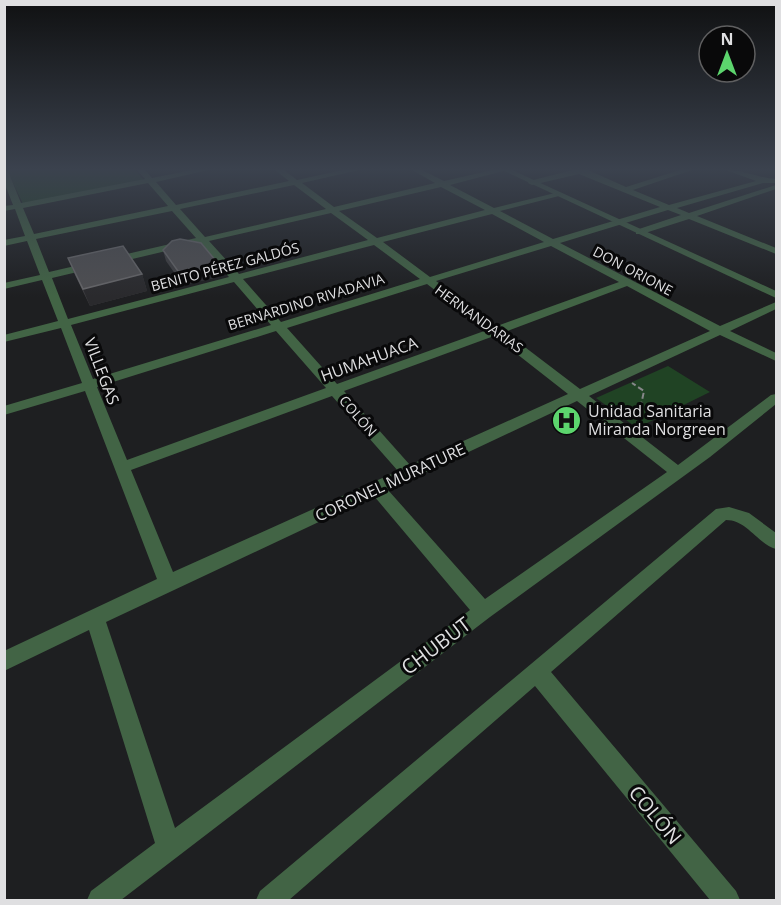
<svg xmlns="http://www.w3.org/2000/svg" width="781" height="905" viewBox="0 0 781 905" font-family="'Open Sans',sans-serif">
<rect width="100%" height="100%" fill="#1e1f21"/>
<!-- green -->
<path fill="#204324" d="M7,170h128l10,11 -122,23z
M668,366l42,26 -73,36 -41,-30z"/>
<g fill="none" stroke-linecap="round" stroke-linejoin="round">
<!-- path -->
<path stroke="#868789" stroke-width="2" stroke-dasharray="6 3" stroke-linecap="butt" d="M623,415l18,-10 3,-14 -12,-8"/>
<!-- minor -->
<path fill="#426445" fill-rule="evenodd" d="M4,170l4,1 13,32 124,-24 -8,-9h8l7,8 40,-8h16l-52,12 20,23 113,-24 -14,-11h9l13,10 46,-10h16l-57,13 32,24 101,-24 -23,-13h10l22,11 49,-11h14l-57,15 44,23 65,-16v4l-59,15 53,28 107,-32 -81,-33 -47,11 -4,-2 1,-2 44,-11h15l38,17 54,-17h12l-59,20 36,15 87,-24 -30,-11c18,0 33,8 50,9v4h-13l-86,25 12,5 87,-28v4l-79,27 79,32v6l-87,-35 -47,15h-6v-4l45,-15 -13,-5 -108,33 160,83 56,-24v7l-46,22 46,22v8l-56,-26 -131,61 89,69 93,-70 5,-1v10l-66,53 -220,160 -369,283h-34l4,-9 64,-48 -66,-213 -85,41v-20l153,-72 -72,-188 -81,24v-9l78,-23 -21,-55 -57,14v-7l54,-14 -16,-41 -38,9v-6l36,-8 -13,-34 -23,5v-6l21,-4 -10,-27 -11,2v-5l9,-1 -9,-23zM148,183l20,23 -134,28 -11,-26zM294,185l32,24 -121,28 -25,-28zM441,187l44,23 -108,28 -38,-27zM172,211l24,27 -147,34 -13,-33zM331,213l37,27 -129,34 -30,-33zM492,214l52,28 -114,35 -47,-35zM200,243l29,34 -161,42 -16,-41zM374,245l46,34 -139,43 -38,-43zM551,246l68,36 -122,44 -61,-45zM234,282l37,43 -178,54 -22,-54zM427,284l60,46 -150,54 -50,-56zM627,286l83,45 -130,58 -75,-57zM276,331l50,57 -199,72 -30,-73zM494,336l74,58 -158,71 -66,-74zM332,396l66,75 -225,101 -42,-102zM577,401l90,71 -182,127 -97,-109zM374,496l96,114 -295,218 -69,-206z
M729,507l20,6 27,20v16c-18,-5 -29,-29 -50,-29l-175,152 185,219 4,9h-30l-175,-214 -246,214h-33l4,-9 456,-382z"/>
<!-- tertiary -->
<path fill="#426445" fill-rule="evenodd" d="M502,170h10l264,121v7z"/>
</g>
<!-- wall -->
<path fill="#3e3e41" d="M163,250l53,11 2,11 -4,6 -31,7 -17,-24z
M68,258l74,16 5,17 -57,15 -15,-31z"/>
<!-- shaded-wall -->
<path fill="#2a2a2d" d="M216,261l2,11 -4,6 -31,7 -3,-11z
M142,274l5,17 -57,15 -7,-17z"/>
<!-- building -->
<path fill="#4f4f52" stroke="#666669" stroke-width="1.5" d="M180,239l21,4 15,18 -5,6 -31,7 -17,-24 9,-9z
M123,246l19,28 -59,15 -15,-31z"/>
<!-- sky -->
<linearGradient id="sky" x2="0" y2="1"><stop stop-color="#101112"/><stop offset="0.57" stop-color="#3b424e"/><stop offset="1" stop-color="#3b424e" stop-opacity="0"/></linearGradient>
<rect width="781" height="297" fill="url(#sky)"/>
<!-- icons -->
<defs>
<symbol id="hospital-disc" viewBox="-11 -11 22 22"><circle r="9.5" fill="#5cd56d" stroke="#09090a"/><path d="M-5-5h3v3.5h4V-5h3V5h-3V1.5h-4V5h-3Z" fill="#111"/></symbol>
</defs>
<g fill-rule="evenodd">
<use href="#hospital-disc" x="550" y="404" width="33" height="33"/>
</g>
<g text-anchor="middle" stroke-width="6" stroke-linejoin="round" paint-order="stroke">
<!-- far-street labels -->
<g font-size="14" fill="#dfdfe1" stroke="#09090a">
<text transform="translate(225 267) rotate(-15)" y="5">BENITO PÉREZ GALDÓS</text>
<text transform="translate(633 271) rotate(28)" y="5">DON ORIONE</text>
<text transform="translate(306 302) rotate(-17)" y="5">BERNARDINO RIVADAVIA</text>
<text transform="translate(479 319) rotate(36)" y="5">HERNANDARIAS</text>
<text transform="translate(358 416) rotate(49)" y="5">COLÓN</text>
</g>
<!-- street labels -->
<g font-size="16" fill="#dfdfe1" stroke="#09090a">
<text transform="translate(369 359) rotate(-20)" y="6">HUMAHUACA</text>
<text transform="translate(102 371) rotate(69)" y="6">VILLEGAS</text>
<text transform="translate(390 482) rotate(-25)" y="6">CORONEL MURATURE</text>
</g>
<!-- poi labels -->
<g font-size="16" fill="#dfdfe1" stroke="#09090a" text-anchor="start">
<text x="588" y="417">Unidad Sanitaria<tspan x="588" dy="18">Miranda Norgreen</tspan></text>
</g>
<!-- near-street labels -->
<g font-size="20" fill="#dfdfe1" stroke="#09090a">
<text transform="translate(436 646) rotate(-37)" y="7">CHUBUT</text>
<text transform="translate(655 815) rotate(50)" y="7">COLÓN</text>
</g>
</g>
<!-- border -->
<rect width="781" height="905" fill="none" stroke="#dfdfe1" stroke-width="12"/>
<!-- north arrow -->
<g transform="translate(727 54)"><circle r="28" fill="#09090a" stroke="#5f5f60" stroke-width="1.5"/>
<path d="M0-4.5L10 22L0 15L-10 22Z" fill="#5cd56d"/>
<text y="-9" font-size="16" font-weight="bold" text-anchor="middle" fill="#dfdfe1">N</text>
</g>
</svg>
